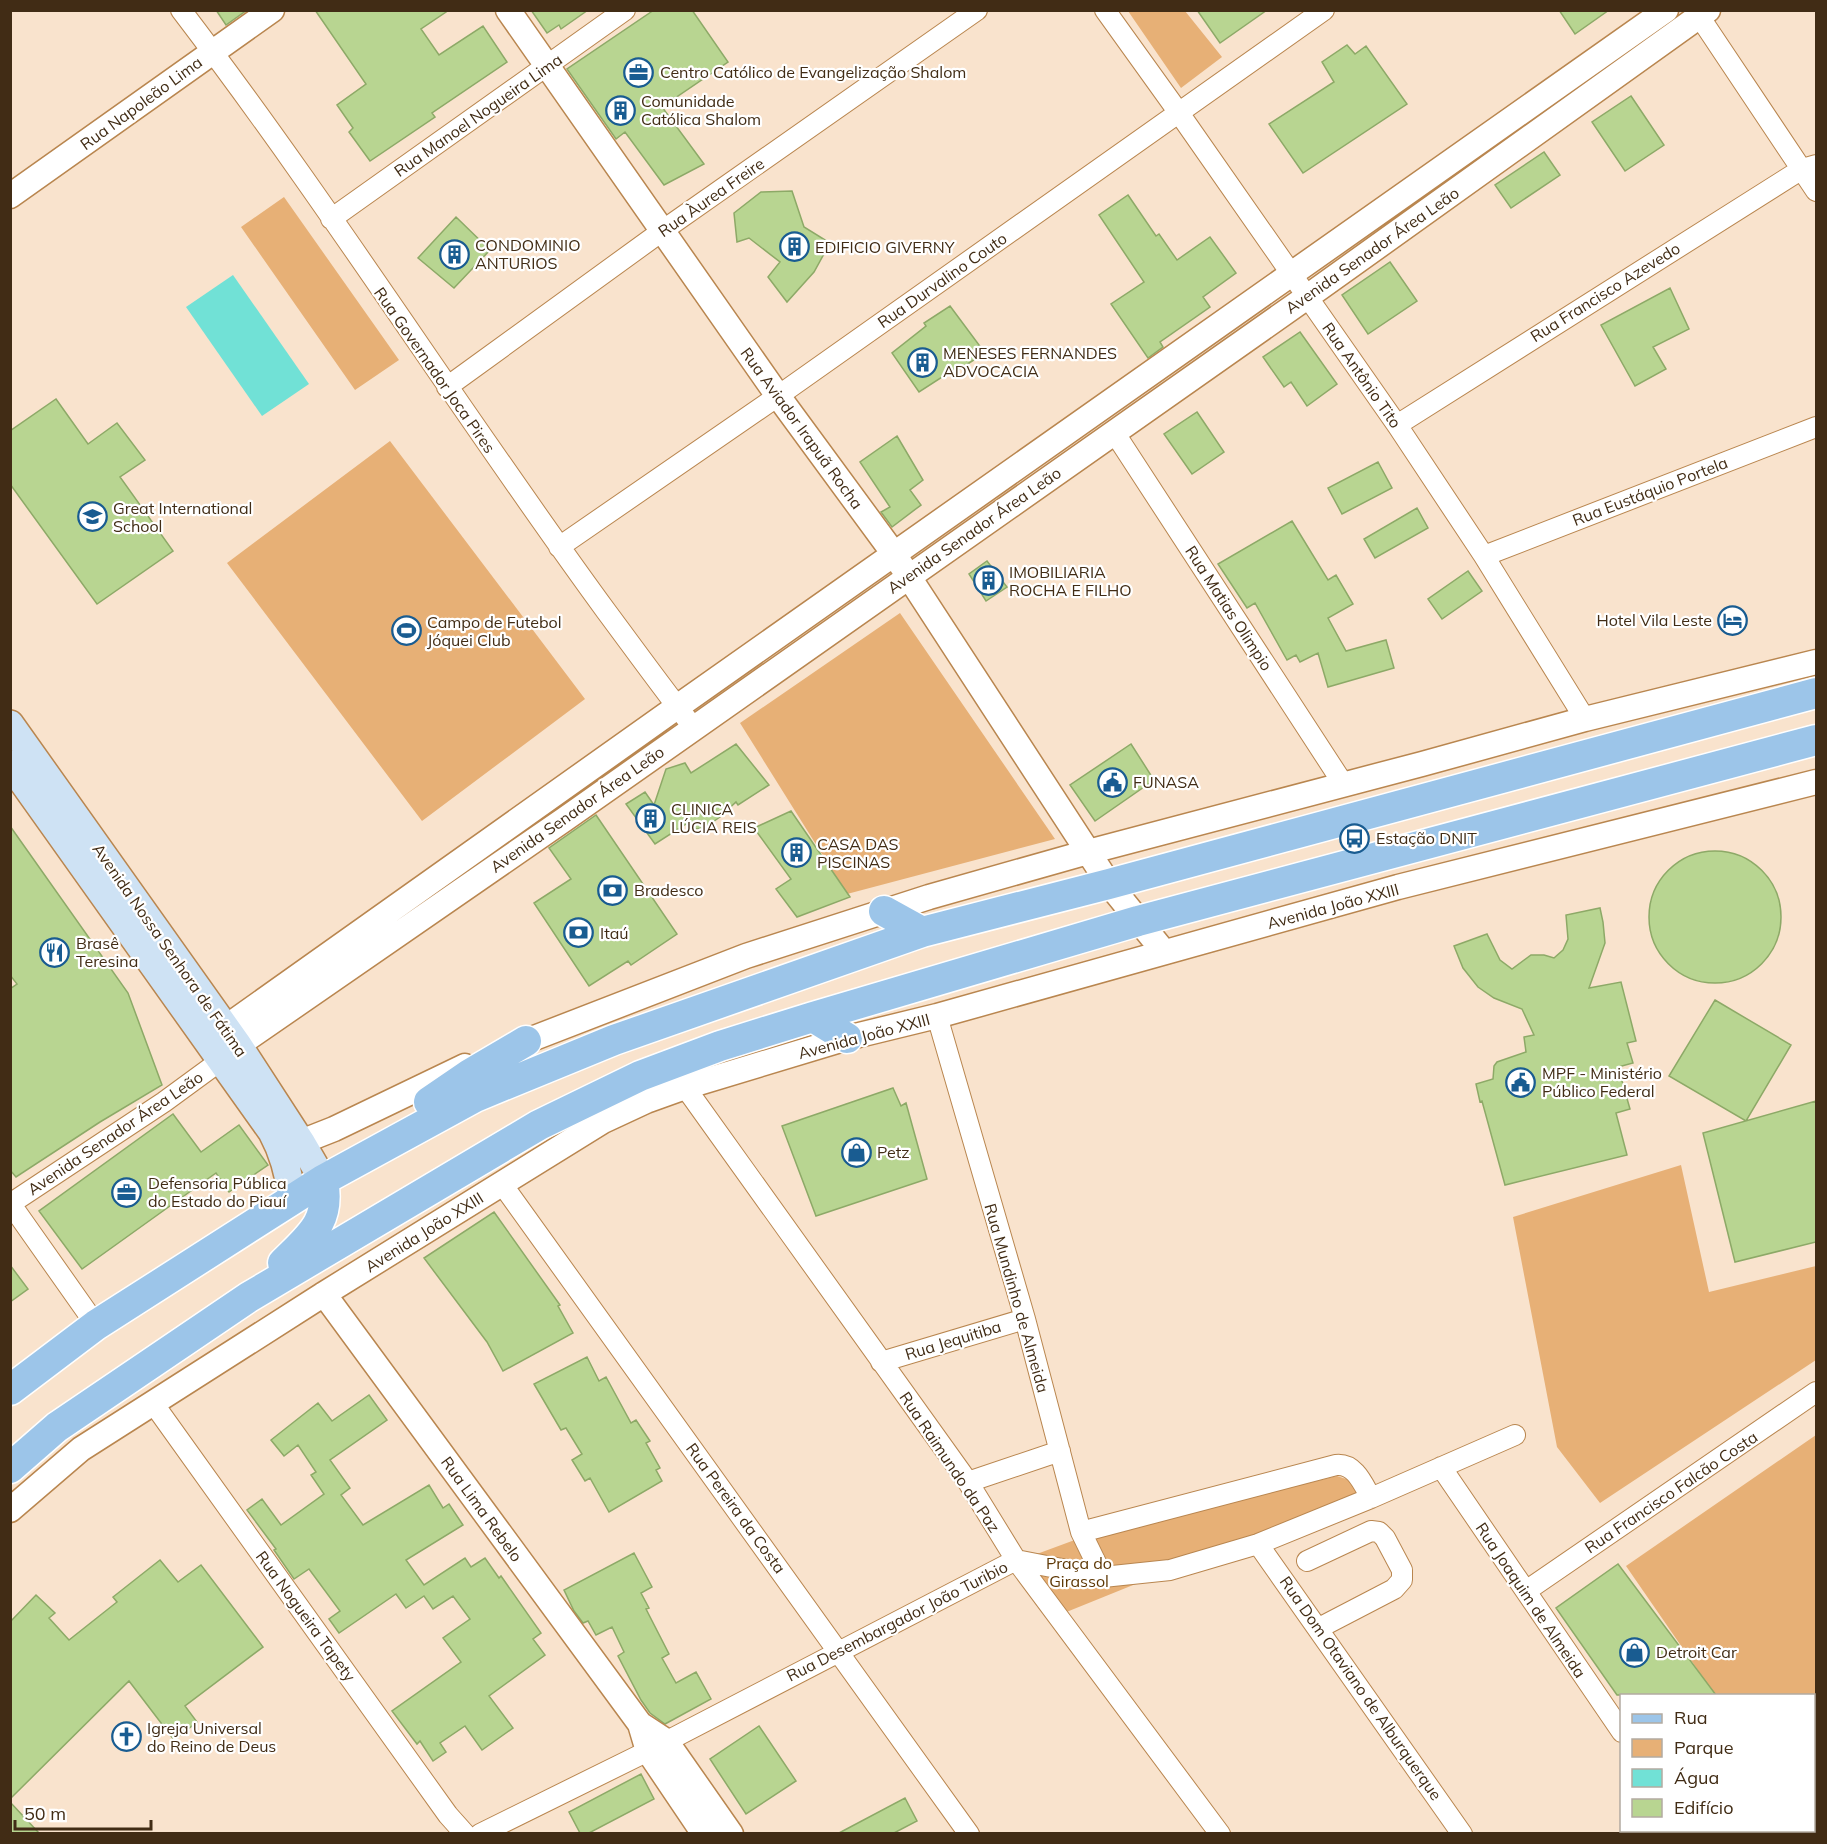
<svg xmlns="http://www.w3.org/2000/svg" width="1827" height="1844" viewBox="0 0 1827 1844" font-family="Mulish,sans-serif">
<rect width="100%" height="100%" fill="#f9e3cd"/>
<!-- green -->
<path fill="#e7b076" d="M1128,11h57l37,46 -41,31z
M284,197l115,163 -44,30 -114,-163z
M390,441l195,258 -163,122 -195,-258z
M900,613l155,226 -208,55 -107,-171z
M1681,1165l28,127 107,-26v94l-216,143 -43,-56 -44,-230z
M1816,1435v398h-5l-2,-2 5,-1v-134l-99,-1 -89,-129z
M1337,1476l15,5 8,12 -296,120 -38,-55 46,-17z"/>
<!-- water -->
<path fill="#71e1d6" d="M233,275l76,109 -47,32 -76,-109z"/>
<!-- building -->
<path fill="#b8d591" stroke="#8da967" stroke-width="1.5" d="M216,10h31l-21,15z
M315,10h134l-28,19 18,26 44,-29 24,36 -75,51 3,4 -65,44 -21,-29 4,-4 -16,-23 29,-21z
M531,10h57l-27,19 -2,-4 -12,8z
M654,10h38l36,52 -66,45 42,57 -40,21 -39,-53 -9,7 -49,-70z
M1197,10h70l-47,33z
M1559,10h50l-34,24z
M1347,45l8,9 11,-8 41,58 -104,69 -34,-49 65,-42 -12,-20z
M1631,96l33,49 -39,26 -33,-49z
M1544,152l16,23 -49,33 -16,-23z
M792,191l12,36 26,16 -16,29 -27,30 -19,-25 12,-15 -31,-24 -12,4 -3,-29 27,-21z
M1128,195l28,41 3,-2 18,26 33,-23 26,36 -33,24 7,10 -50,35 3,5 -15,11 -37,-54 33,-22 -45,-67z
M456,217l34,33 -36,38 -36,-30z
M1390,262l27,39 -49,33 -26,-39z
M1670,288l19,41 -36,18 13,22 -31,17 -34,-61z
M950,306l35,47 -27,17 -2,-2 -37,24 -27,-39 34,-27 -2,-3z
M1300,332l37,52 -30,22 -16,-24 -7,5 -21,-30z
M56,399l32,45 29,-21 28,37 -25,17 53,74 -76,53 -87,-120v-53z
M1197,412l27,40 -32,22 -28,-40z
M897,436l26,44 -13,10 11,15 -29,22 -11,-15 9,-5 -30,-45z
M1378,462l14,26 -50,26 -14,-26z
M1417,508l11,20 -53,30 -11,-19z
M1292,521l36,59 8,-5 17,29 -25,14 18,33 40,-11 8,28 -66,19 -10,-34 -18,9 -4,-7 -9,5 -32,-57 -8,5 -29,-44z
M987,561l20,26 -21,14 -17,-27z
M1468,571l14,20 -40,28 -14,-20z
M736,744l33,41 -31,20 -2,-3 -16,15 -16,11 -10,1 -5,-7 -34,22 -29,-40 19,-12 9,13 12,-36 19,-6 6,10z
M1131,744l23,36 -59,41 -25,-36z
M791,811l59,86 -53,20 -21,-28 15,-10 -37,-51z
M596,815l81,119 -46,31 -3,-4 -39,25 -55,-83 37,-24 -22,-31z
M10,826l118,167 34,92 -62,37 -84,55 -6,-7v-181l7,-5 -7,-9z
M1649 917a66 66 0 1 1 132 0a66 66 0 1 1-132 0Z
M1600,908l3,14 2,21 -16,45 32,-6 15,59 -9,2 6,20 -15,4 12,42 -14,4 11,42 -122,30 -23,-84 -2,1 -4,-18 17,-5 1,-13 3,-4 29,-10 -2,-15 10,-2 -12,-26 -28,-11 -16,-11 -15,-19 -9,-22 33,-12 13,26 12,9 19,-14h13l10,3 9,-8 5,-11 -2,-24z
M1715,1000l76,45 -45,76 -77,-45z
M893,1088l8,18 5,-3 21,76 -111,37 -34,-90z
M1816,1101v141l-81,20 -32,-129z
M173,1114l28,38 38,-27 29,40 -39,27 -13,-19 -134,96 -43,-58z
M494,1212l66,93 -2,1 15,27 -70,38 -16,-29 -63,-84z
M10,1265l18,24 -18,13z
M587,1357l12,24 7,-4 25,46 5,-3 14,21 -4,2 14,25 -4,2 6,11 -53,31 -19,-34 -5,3 -13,-21 10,-6 -16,-26 -5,2 -27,-46z
M369,1395l18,25 -57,40 20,28 -9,7 22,30 66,-40 14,23 6,-4 14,21 -57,35 18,25 41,-27 6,9 14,-9 14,20 2,-2 40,57 -8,6 12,16 -56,41 24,32 -31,22 -17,-24 -25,17 6,9 -13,9 -13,-20 -3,3 -25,-33 69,-49 -18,-24 27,-19 -17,-23 -20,13 -9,-13 -18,12 -10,-14 -57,39 -10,-14 11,-8 -31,-42 -15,10 -20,-29 2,-1 -29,-39 15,-11 19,26 43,-31 -13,-19 5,-3 -18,-27 -14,11 -13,-16 47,-37 14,18z
M634,1553l18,34 -11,6 8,15 -3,1 23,45 -7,4 14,25 20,-11 15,27 -46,25 -15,-11 -9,-13 -23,-44 6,-4 -12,-25 -16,8 -8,-14 -5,2 -9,-12 -10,-21z
M160,1560l18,22 23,-17 62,82 -78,59 12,16 -23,18 -45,-59 -119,118v-177l26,-27 19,18 -6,5 20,22 48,-38 -4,-5z
M1618,1564l98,131h-99l-61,-87z
M759,1726l37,55 -50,33 -36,-55z
M641,1774l13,25 -65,34h-9l-11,-21z
M905,1798l12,23 -23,12h-55z
M10,1802l29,31h-29z"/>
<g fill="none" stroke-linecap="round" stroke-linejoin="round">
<defs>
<path id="minor" d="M181,10c149,195 280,403 425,601 29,39 57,78 87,116
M1105,10l74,103 218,312 87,131 101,163
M1695,10l121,181
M331,219l294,-209
M447,387l215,-156 315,-221
M1397,425l405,-256 14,-4
M1114,432l230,353
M559,547l219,-151 546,-386
M1484,556l332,-129
M937,1016l88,303 56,213 22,45
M685,1087l283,395 48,78 204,274
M502,1184l467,650
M10,1203l86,122
M10,1204l154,-102 56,-41
M881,1362l144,-43
M153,1403l295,412 17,19
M1441,1467l181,265
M968,1482l92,-31
M1081,1532l255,-67c19,-2 27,19 35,33
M1258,1544l204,290
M1307,1561l64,-30 8,1 6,6 17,32v10l-8,9 -75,39
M1526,1591l290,-199
M1688,1830l2,4
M480,1834l168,-83 368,-191 87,17 67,-7 88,-26 113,-46 144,-63"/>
<path id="tertiary" d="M508,10l270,386 116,158 215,330 55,68
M10,196l262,-186
M225,1028l452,-321 989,-697
M238,1045l327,-226 742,-522 401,-287
M511,1047l235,-91 183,-59 159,-45 334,-88 163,-45 231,-57
M301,1142l33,-13 131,-63
M324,1294l316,430 8,27 56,83
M10,1510l71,-61 243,-155 279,-173 43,-20 39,-14 162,-49 90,-22 461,-129 418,-105
M640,1724l26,17 65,93"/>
<path id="secondary" d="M10,724l228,321 63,97 22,38
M10,764l262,368c12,22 17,42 20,66"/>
<path id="primary" d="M884,911l38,21
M813,1017l34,21
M429,1102l41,-28 56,-33
M283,1263c27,-27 48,-41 40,-83
M10,1390l86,-65 227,-145 152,-83 139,-57 308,-108 187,-48 707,-191
M10,1468l47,-41 192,-130 290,-172 101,-49 80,-30 93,-29 325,-96 678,-181"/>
</defs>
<!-- minor casing -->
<use href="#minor" stroke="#b9864f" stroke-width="22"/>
<!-- tertiary casing -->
<use href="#tertiary" stroke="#b9864f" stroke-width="27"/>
<!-- secondary casing -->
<use href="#secondary" stroke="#b9864f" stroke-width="30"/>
<!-- primary casing -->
<use href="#primary" stroke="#fff" stroke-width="33"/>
<!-- minor -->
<use href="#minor" stroke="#fff" stroke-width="20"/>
<!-- tertiary -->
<use href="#tertiary" stroke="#fff" stroke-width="24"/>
<!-- secondary -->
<use href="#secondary" stroke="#cee2f4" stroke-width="27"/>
<!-- primary -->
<use href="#primary" stroke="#9cc5e9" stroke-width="30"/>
</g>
<!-- icons -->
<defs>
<symbol id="office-ring" viewBox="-11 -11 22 22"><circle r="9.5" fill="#fff" stroke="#195c91" stroke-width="1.5"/><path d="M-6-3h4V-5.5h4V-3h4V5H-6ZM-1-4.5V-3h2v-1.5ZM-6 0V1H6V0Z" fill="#195c91"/></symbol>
<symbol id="building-ring" viewBox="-11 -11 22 22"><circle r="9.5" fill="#fff" stroke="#195c91" stroke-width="1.5"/><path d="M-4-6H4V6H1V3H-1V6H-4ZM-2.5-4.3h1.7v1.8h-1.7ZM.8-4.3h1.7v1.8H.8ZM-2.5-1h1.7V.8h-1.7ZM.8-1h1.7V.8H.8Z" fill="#195c91"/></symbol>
<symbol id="school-ring" viewBox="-11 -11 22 22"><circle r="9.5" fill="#fff" stroke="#195c91" stroke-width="1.5"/><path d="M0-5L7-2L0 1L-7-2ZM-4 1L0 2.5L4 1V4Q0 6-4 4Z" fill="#195c91"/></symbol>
<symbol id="hotel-ring" viewBox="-11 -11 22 22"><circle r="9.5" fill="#fff" stroke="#195c91" stroke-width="1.5"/><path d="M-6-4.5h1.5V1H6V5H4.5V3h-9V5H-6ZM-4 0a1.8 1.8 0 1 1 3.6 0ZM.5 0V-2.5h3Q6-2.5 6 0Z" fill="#195c91"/></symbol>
<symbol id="stadium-ring" viewBox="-11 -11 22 22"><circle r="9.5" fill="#fff" stroke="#195c91" stroke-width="1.5"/><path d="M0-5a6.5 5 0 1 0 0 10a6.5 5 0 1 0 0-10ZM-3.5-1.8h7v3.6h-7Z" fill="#195c91"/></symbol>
<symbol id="civic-ring" viewBox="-11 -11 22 22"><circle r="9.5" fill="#fff" stroke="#195c91" stroke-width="1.5"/><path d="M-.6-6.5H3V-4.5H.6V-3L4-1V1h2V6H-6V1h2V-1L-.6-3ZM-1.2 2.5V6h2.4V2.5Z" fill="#195c91"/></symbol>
<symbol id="bus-ring" viewBox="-11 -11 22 22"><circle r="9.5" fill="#fff" stroke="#195c91" stroke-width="1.5"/><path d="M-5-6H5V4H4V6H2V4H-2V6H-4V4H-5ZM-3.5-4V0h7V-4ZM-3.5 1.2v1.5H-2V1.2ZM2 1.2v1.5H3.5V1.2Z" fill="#195c91"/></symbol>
<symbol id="bank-ring" viewBox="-11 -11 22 22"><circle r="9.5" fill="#fff" stroke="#195c91" stroke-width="1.5"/><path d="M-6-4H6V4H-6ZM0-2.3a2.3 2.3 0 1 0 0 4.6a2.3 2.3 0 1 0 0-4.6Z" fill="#195c91"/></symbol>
<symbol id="restaurant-ring" viewBox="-11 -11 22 22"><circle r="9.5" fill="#fff" stroke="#195c91" stroke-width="1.5"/><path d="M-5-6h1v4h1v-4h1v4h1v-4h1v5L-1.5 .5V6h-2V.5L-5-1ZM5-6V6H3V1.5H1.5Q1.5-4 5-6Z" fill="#195c91"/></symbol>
<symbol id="shop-ring" viewBox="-11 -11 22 22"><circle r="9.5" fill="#fff" stroke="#195c91" stroke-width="1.5"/><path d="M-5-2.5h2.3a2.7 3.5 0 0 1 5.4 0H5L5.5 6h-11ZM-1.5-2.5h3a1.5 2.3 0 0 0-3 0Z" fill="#195c91"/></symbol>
<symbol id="church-ring" viewBox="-11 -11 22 22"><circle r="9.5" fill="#fff" stroke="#195c91" stroke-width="1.5"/><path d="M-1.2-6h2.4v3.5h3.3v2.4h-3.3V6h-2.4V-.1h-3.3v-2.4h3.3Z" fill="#195c91"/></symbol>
</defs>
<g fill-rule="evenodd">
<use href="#office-ring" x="622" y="56" width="33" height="33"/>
<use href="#building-ring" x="604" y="94" width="33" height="33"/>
<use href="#building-ring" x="778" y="230" width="33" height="33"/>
<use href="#building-ring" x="438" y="238" width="33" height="33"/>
<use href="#building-ring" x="906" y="346" width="33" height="33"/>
<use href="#school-ring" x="76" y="500" width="33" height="33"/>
<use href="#building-ring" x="972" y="564" width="33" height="33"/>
<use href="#hotel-ring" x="1716" y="604" width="33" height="33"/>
<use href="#stadium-ring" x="390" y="614" width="33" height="33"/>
<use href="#civic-ring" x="1096" y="766" width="33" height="33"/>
<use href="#building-ring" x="634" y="802" width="33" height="33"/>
<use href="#bus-ring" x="1338" y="822" width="33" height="33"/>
<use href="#building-ring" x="780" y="836" width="33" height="33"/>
<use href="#bank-ring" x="596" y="874" width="33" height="33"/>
<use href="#bank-ring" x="562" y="916" width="33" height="33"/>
<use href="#restaurant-ring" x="38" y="936" width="33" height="33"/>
<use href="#civic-ring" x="1504" y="1066" width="33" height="33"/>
<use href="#shop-ring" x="840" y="1136" width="33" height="33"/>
<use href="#office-ring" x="110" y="1176" width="33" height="33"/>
<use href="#shop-ring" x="1618" y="1636" width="33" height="33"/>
<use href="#church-ring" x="110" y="1720" width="33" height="33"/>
</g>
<g text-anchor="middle" stroke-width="4.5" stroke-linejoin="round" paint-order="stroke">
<!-- poi labels -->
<g font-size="16" fill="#412c15" stroke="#fff" text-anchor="start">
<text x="660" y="78">Centro Católico de Evangelização Shalom</text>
<text x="641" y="107">Comunidade<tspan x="641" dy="18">Católica Shalom</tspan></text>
<text x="475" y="251">CONDOMINIO<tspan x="475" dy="18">ANTURIOS</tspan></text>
<text x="815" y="253">EDIFICIO GIVERNY</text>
<text x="943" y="359">MENESES FERNANDES<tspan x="943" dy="18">ADVOCACIA</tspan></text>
<text x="113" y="514">Great International<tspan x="113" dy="18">School</tspan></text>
<text x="1009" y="578">IMOBILIARIA<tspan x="1009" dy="18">ROCHA E FILHO</tspan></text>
<text x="1712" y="626" text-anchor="end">Hotel Vila Leste</text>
<text x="427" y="628">Campo de Futebol<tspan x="427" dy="18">Jóquei Club</tspan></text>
<text x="1133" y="788">FUNASA</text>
<text x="671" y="815">CLINICA<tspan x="671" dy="18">LÚCIA REIS</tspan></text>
<text x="1376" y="844">Estação DNIT</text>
<text x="817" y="850">CASA DAS<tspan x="817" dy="18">PISCINAS</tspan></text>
<text x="634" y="896">Bradesco</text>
<text x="600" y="939">Itaú</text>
<text x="76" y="949">Brasê<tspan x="76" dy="18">Teresina</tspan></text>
<text x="1542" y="1079">MPF - Ministério<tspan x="1542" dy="18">Público Federal</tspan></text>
<text x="877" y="1158">Petz</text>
<text x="148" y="1189">Defensoria Pública<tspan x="148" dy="18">do Estado do Piauí</tspan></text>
<text x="1656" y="1658">Detroit Car</text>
<text x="147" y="1734">Igreja Universal<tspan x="147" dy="18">do Reino de Deus</tspan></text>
</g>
<!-- street labels -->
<g font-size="16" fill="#412c15" stroke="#fff">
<text transform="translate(141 103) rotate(-36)" y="6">Rua Napoleão Lima</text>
<text transform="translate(478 115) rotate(-35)" y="6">Rua Manoel Nogueira Lima</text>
<text transform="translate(711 197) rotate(-35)" y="6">Rua Àurea Freire</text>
<text transform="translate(1372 250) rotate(-35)" y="6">Avenida Senador Área Leão</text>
<text transform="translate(942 280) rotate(-35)" y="6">Rua Durvalino Couto</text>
<text transform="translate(1605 292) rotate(-32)" y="6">Rua Francisco Azevedo</text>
<text transform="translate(435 370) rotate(55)" y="6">Rua Governador Joca Pires</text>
<text transform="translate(1362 375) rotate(55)" y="6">Rua Antônio Tito</text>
<text transform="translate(802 428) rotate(54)" y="6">Rua Aviador Irapuã Rocha</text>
<text transform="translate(1650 491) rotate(-21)" y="6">Rua Eustáquio Portela</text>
<text transform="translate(974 530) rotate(-35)" y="6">Avenida Senador Área Leão</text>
<text transform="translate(1229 608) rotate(57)" y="6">Rua Matias Olimpio</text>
<text transform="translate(577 809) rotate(-35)" y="6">Avenida Senador Área Leão</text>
<text transform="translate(1333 906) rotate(-15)" y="6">Avenida João XXIII</text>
<text transform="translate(170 950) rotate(55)" y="6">Avenida Nossa Senhora de Fátima</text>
<text transform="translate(864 1036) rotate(-15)" y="6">Avenida João XXIII</text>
<text transform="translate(115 1133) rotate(-34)" y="6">Avenida Senador Área Leão</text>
<text transform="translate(424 1232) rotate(-32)" y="6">Avenida João XXIII</text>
<text transform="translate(1017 1298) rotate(74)" y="6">Rua Mundinho de Almeida</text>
<text transform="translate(953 1340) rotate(-17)" y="6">Rua Jequitiba</text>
<text transform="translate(950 1462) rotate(56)" y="6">Rua Raimundo da Paz</text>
<text transform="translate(1671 1492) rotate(-34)" y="6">Rua Francisco Falcão Costa</text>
<text transform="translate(736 1508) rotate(54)" y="6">Rua Pereira da Costa</text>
<text transform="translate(482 1509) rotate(54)" y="6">Rua Lima Rebelo</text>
<text transform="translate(1531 1600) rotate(56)" y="6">Rua Joaquim de Almeida</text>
<text transform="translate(306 1616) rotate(54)" y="6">Rua Nogueira Tapety</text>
<text transform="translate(897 1621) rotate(-27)" y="6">Rua Desembargador João Turibio</text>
<text transform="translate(1361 1688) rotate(55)" y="6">Rua Dom Otaviano de Alburquerque</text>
</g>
<!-- park labels -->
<g font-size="16" fill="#5e3805" stroke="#fff">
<text x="1079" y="1569">Praça do<tspan x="1079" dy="18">Girassol</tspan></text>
</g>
</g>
<!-- border -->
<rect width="1827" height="1844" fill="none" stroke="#412c15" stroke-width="24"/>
<!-- legend -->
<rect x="1620" y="1694" width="195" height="138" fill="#ffffff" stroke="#b3aba1" stroke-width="1.5"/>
<rect x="1632" y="1714" width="30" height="9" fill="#9cc5e9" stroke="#b3aba1" stroke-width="1.5"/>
<text x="1674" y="1724" font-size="18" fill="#412c15">Rua</text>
<rect x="1632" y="1739" width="30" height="18" fill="#e7b076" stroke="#b3aba1" stroke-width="1.5"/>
<text x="1674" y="1754" font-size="18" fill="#412c15">Parque</text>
<rect x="1632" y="1769" width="30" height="18" fill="#71e1d6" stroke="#b3aba1" stroke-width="1.5"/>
<text x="1674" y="1784" font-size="18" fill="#412c15">Água</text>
<rect x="1632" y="1799" width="30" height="18" fill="#b8d591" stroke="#b3aba1" stroke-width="1.5"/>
<text x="1674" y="1814" font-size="18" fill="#412c15">Edifício</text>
<!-- scale -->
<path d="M15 1820v9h136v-9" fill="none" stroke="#412c15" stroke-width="3"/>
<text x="24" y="1820" font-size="18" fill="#412c15" stroke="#ffffff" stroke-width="4.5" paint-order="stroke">50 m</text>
</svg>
